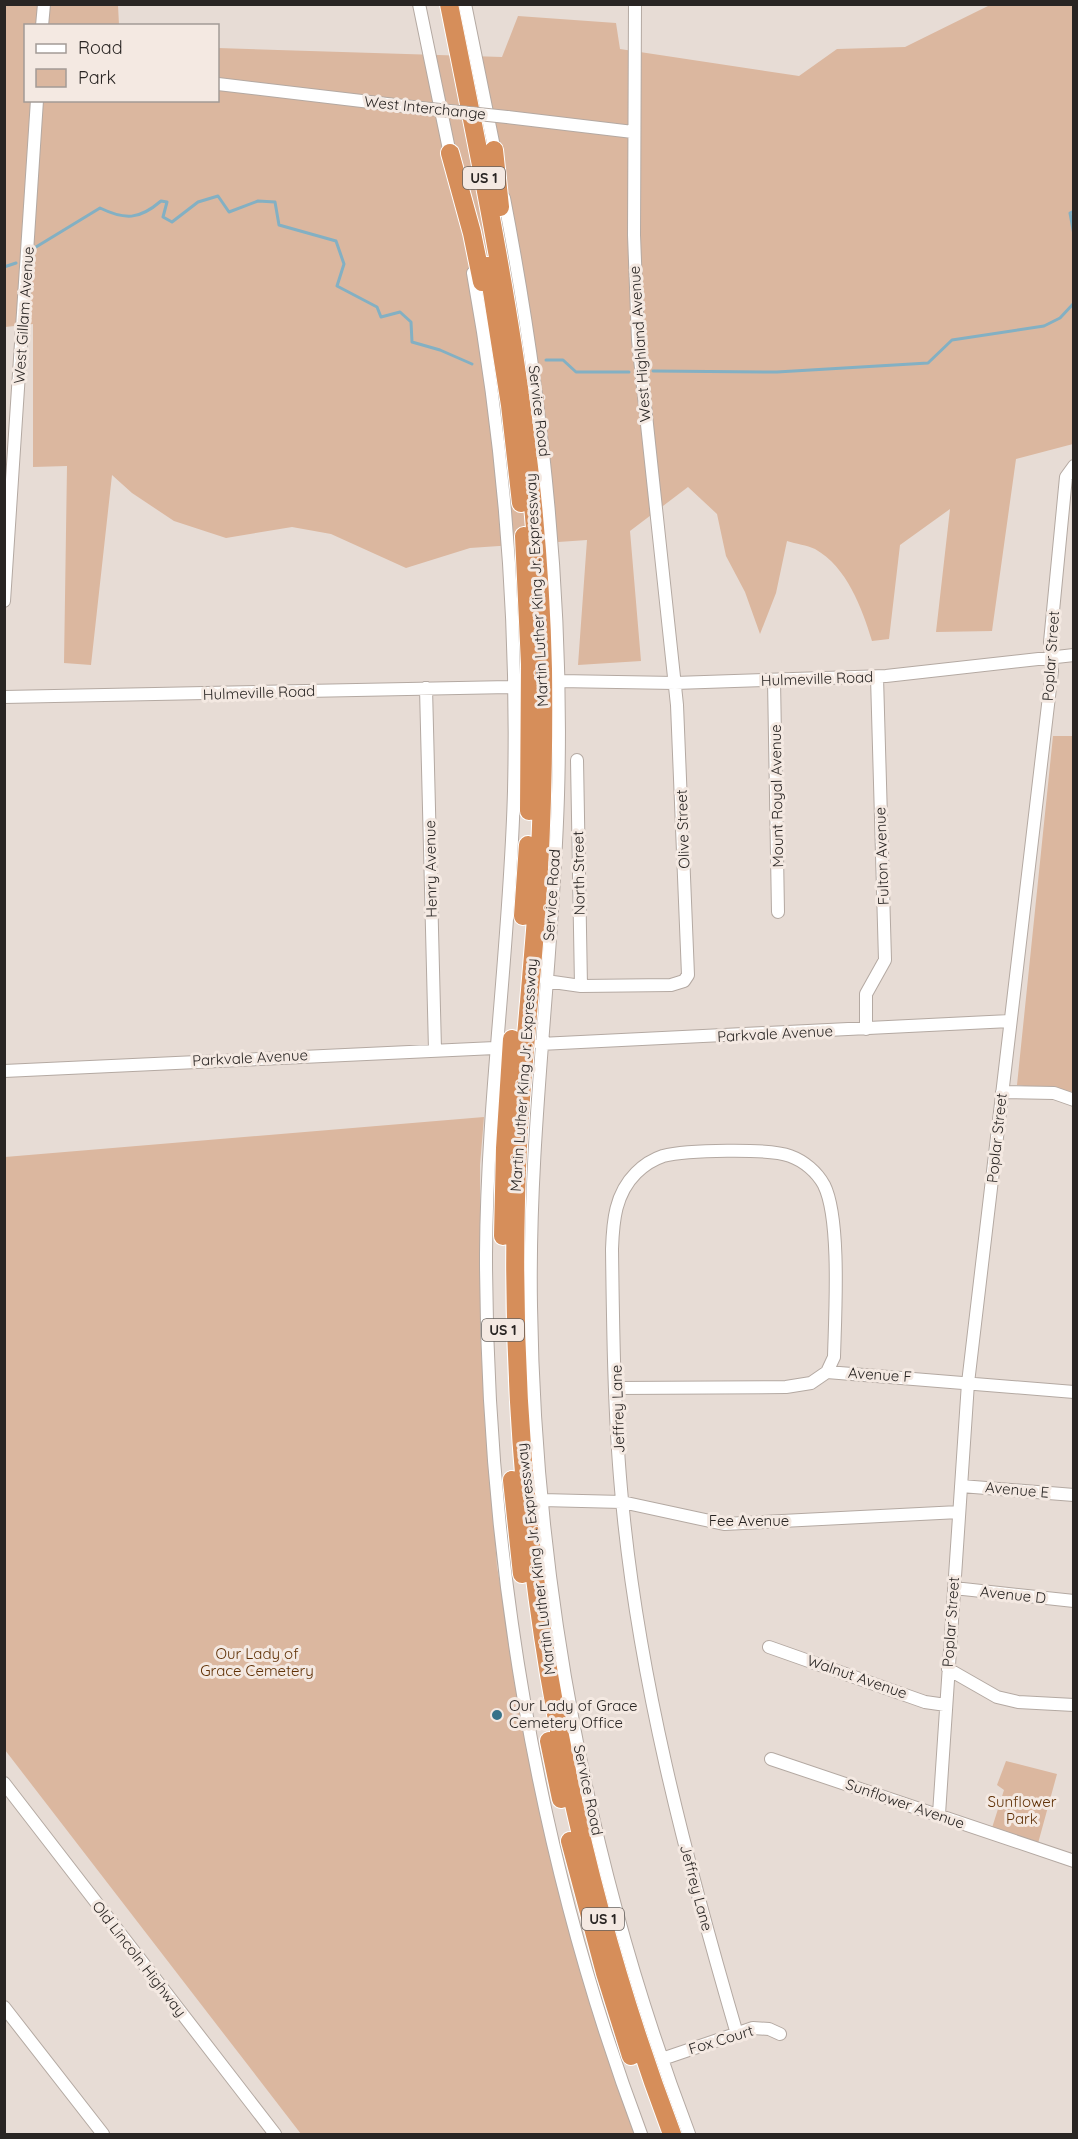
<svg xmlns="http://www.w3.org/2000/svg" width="1078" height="2139" viewBox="0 0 1078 2139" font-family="Quicksand,sans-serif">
<rect width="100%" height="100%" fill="#e7dcd5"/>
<!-- green -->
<path fill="#dbb79f" d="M4,5h114l1,20 -93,1v74h192v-52l284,9 16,-41 98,7 4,26 179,27 38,-27 68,-2 85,-42h83v439l-57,15 -24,172 -56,1 14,-123 -50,36 -11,94 -17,2c-10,-33 -25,-74 -57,-92 -8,-4 -19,-5 -28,-8l-11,52 -16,41 -15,-42 -19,-36 -9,-42 -29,-27 -58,44 11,130 -63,4 9,-125 -117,8 -64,20 -75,-34 -39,-7 -66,11 -52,-17 -42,-28 -20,-18 -21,190 -27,-2 3,-197 -34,1v-143l-28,3z
M1053,736h20v356l-56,-7z
M484,1117l-4,48 1,186 16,216 57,308 81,259h-334l-296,-384v-593z
M1006,1761l51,13 -20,73 -46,-16 13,-41 -7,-5z"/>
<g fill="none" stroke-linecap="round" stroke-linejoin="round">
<!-- stream -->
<path stroke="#83b0c3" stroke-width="3" d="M1074,211l-4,2 4,22
M36,247l64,-39c25,12 39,12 61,-7l6,1 -4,15 9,5 26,-20 20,-6 11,16 29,-11 17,1 4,23 57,16 8,23 -7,22 40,21 4,10 19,-5 11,10 1,20 28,8 32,14
M4,267l12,-4
M546,360h17l13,12h53
M653,371l124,1 151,-9 24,-23 92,-14 16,-8 14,-15"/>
<defs>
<path id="minor" d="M419,4l32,155
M465,4l31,153
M42,26l2,-22
M218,84l203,24
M507,117l126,15
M504,198c38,197 60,396 54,597 -5,171 -30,340 -27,511 4,282 58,565 158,828
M473,273c31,171 45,345 41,518 -4,155 -27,308 -28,463 0,298 50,601 155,880
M4,601l33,-501
M774,680l4,232
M559,681l116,2 211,-7 188,-21
M426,688l9,362
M4,697l510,-10
M577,760l4,226
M546,981l35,5 90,-1 13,-4 4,-6 -11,-270 -39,-365 -4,-105 1,-231
M866,1029v-35l19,-34 -8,-283
M540,1044l470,-23
M4,1071l491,-23
M1002,1092l52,1 20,7
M617,1388l169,-1 25,-4 16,-11 247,20
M961,1486l113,9
M542,1500l80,2 102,22 235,-12
M954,1588l120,13
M769,1647l156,55 21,3
M948,1669l49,28 21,5 56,3
M771,1759l303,102
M4,1783l271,351
M939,1814l29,-431 84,-712 -2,-29 16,-165 8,-11
M4,2007l99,127
M737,2034c-52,-178 -100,-360 -116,-545 -7,-78 -8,-162 -9,-240 1,-28 3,-55 24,-76 7,-7 18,-14 27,-17 23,-6 106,-8 127,0 14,5 27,16 34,29 17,34 11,131 10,172l-7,15
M662,2059l91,-31 16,1 11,5"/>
<path id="highway" d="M449,4c45,224 89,435 94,665 1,83 -1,166 -7,249 -7,94 -18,187 -20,281 -8,317 44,639 156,935
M494,150l6,57
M450,153l22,80 10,49
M488,266l22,139 11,98
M524,536l6,128 -1,147
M523,916l5,-71
M503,1236l2,-88 7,-109
M512,1480l10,94
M549,1741l12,58
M570,1841l35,132 26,83"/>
</defs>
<!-- minor casing -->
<use href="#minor" stroke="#b4a9a2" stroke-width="14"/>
<!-- highway casing -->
<use href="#highway" stroke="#fff" stroke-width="20"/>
<!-- minor -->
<use href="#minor" stroke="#fff" stroke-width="12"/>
<!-- highway -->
<use href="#highway" stroke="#d68e5a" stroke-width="18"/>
<defs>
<path id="minor-bridge" d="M421,108l86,9"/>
</defs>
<!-- minor-bridge casing -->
<use href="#minor-bridge" stroke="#b4a9a2" stroke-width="14" stroke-linecap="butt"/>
<!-- minor-bridge -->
<use href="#minor-bridge" stroke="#fff" stroke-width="12"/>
</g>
<!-- markers -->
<circle fill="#367289" stroke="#f4e9e2" stroke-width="2" cx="497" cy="1715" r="6"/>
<g text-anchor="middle" stroke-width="6" stroke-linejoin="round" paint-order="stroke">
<!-- shield labels -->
<g fill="#f4e9e2" stroke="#66605c" stroke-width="1.5">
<rect x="463" y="167" width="42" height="22" rx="4.5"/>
<rect x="482" y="1319" width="42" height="22" rx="4.5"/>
<rect x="582" y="1908" width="42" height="22" rx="4.5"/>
</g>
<g font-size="14" font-weight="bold" fill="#292523">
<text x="484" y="183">US 1</text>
<text x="503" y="1335">US 1</text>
<text x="603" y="1924">US 1</text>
</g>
<!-- street labels -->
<g font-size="15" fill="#292523" stroke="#f4e9e2">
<text transform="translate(425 108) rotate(6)" y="5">West Interchange</text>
<text transform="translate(24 315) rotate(-86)" y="5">West Gillam Avenue</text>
<text transform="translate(640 344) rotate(-94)" y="5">West Highland Avenue</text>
<text transform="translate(539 411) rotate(83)" y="5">Service Road</text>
<text transform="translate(537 590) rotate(-93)" y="5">Martin Luther King Jr. Expressway</text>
<text transform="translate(1051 656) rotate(-86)" y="5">Poplar Street</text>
<text transform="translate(817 679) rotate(-2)" y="5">Hulmeville Road</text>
<text transform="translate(259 693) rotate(-2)" y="5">Hulmeville Road</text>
<text transform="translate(777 796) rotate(-91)" y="5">Mount Royal Avenue</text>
<text transform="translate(683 829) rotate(-92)" y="5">Olive Street</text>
<text transform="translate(882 856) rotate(-92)" y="5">Fulton Avenue</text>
<text transform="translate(431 869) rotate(-91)" y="5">Henry Avenue</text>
<text transform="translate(579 873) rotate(-91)" y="5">North Street</text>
<text transform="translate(552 895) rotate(-86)" y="5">Service Road</text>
<text transform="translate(775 1034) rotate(-3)" y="5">Parkvale Avenue</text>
<text transform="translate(250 1058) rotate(-3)" y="5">Parkvale Avenue</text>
<text transform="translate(524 1075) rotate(-86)" y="5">Martin Luther King Jr. Expressway</text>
<text transform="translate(997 1138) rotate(-84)" y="5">Poplar Street</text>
<text transform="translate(880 1375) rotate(4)" y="5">Avenue F</text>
<text transform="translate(618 1409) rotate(-92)" y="5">Jeffrey Lane</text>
<text transform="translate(1017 1490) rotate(5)" y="5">Avenue E</text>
<text x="749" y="1526">Fee Avenue</text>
<text transform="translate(536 1559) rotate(-97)" y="5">Martin Luther King Jr. Expressway</text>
<text transform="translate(1013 1595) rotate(6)" y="5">Avenue D</text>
<text transform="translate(951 1622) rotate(-86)" y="5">Poplar Street</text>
<text transform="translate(857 1677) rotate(19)" y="5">Walnut Avenue</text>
<text transform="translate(588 1790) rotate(78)" y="5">Service Road</text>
<text transform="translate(905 1804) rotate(19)" y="5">Sunflower Avenue</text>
<text transform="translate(696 1888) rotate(75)" y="5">Jeffrey Lane</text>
<text transform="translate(139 1959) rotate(52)" y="5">Old Lincoln Highway</text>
<text transform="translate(721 2040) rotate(-17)" y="5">Fox Court</text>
</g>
<!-- park labels -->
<g font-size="15" fill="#603106" stroke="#f4e9e2">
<text x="257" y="1659">Our Lady of<tspan x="257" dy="17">Grace Cemetery</tspan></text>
<text x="1022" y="1807">Sunflower<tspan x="1022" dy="17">Park</tspan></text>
</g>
<!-- poi labels -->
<g font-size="15" fill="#292523" stroke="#f4e9e2" text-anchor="start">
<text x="509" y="1711">Our Lady of Grace<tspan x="509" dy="17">Cemetery Office</tspan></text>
</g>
</g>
<!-- border -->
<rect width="1078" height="2139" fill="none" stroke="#292523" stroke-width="12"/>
<!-- legend -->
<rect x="24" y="24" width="195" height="78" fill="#f4e9e2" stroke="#a39b96" stroke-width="1.5"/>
<rect x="36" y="44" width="30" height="9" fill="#ffffff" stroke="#a39b96" stroke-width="1.5"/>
<text x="78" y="54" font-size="18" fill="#292523">Road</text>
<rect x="36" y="69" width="30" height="18" fill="#dbb79f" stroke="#a39b96" stroke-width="1.5"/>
<text x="78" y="84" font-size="18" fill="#292523">Park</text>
</svg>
